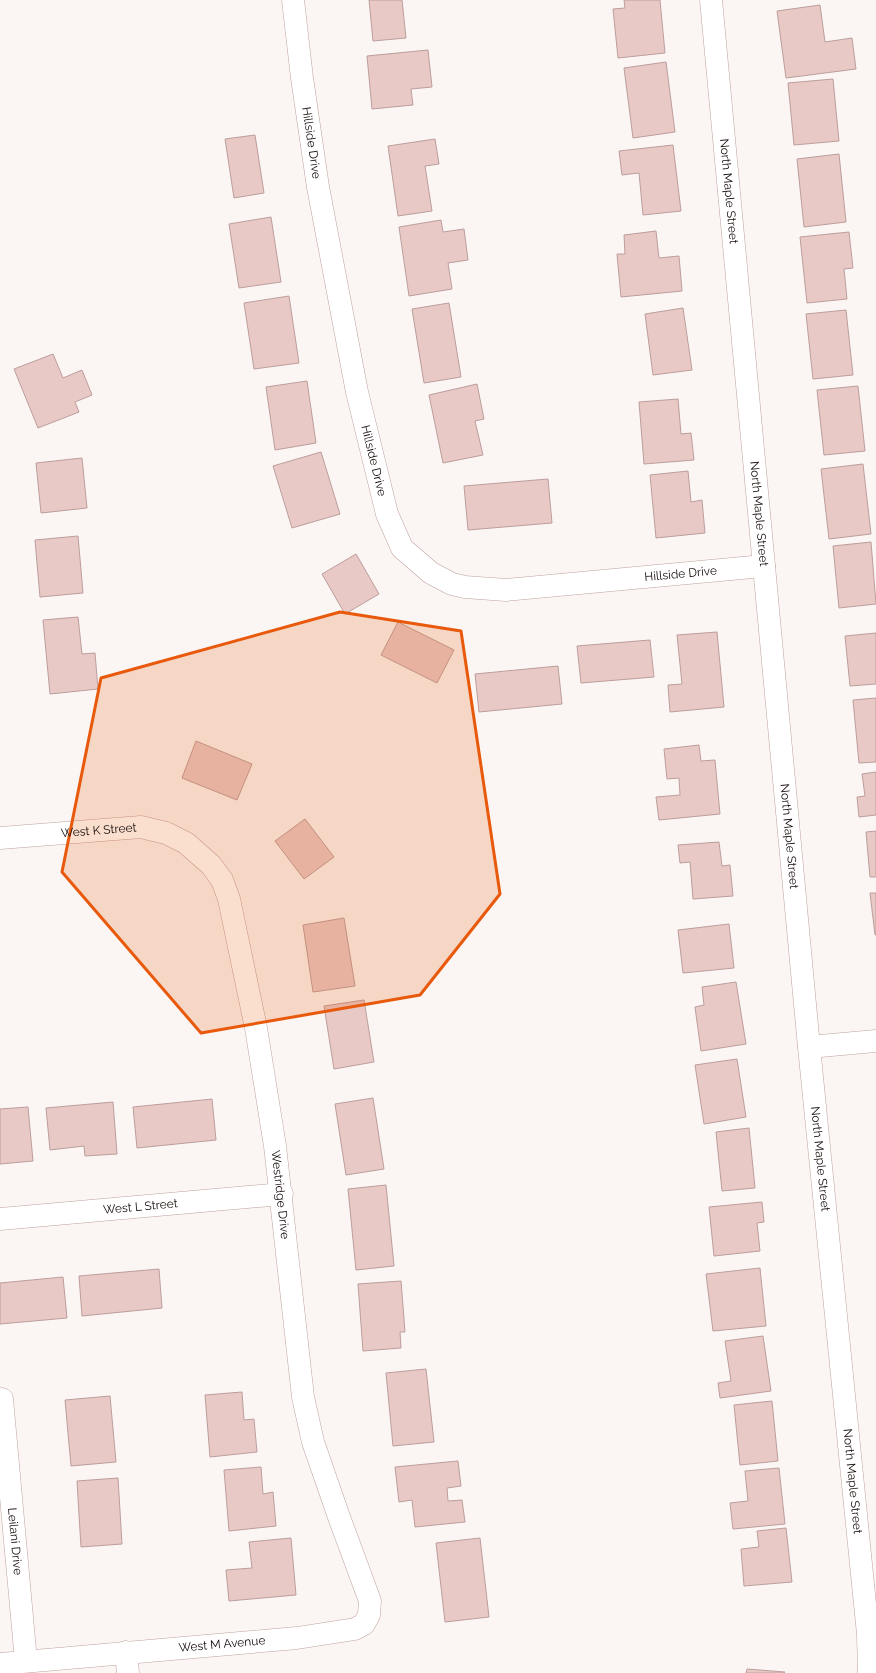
<svg xmlns="http://www.w3.org/2000/svg" width="876" height="1673" viewBox="0 0 876 1673" font-family="Raleway,sans-serif">
<rect width="100%" height="100%" fill="#fbf5f4"/>
<!-- building -->
<path fill="#e8c9c6" stroke="#bc9e9c" d="M369,0h33l4,38 -33,3z
M624,0h36l5,53 -47,5 -5,-49 12,-1z
M820,5l5,37 27,-4 4,31 -70,9 -9,-67z
M428,50l4,37 -21,2 2,16 -41,4 -5,-53z
M666,62l9,70 -42,6 -9,-70z
M833,79l6,62 -45,4 -6,-62z
M255,135l9,58 -30,5 -9,-59z
M435,139l4,25 -14,2 7,45 -34,5 -10,-70z
M673,145l8,66 -38,4 -4,-42 -17,2 -3,-24z
M839,154l7,68 -42,5 -7,-68z
M271,217l10,65 -42,6 -10,-64z
M441,220l2,12 21,-3 4,31 -20,3 4,26 -43,7 -10,-69z
M656,231l3,27 20,-2 3,35 -61,6 -4,-43h8l-1,-19z
M849,232l4,36 -9,1 3,30 -40,4 -7,-66z
M289,296l10,67 -45,6 -10,-66z
M449,303l12,74 -37,6 -12,-74z
M683,308l9,62 -39,5 -8,-61z
M846,310l7,65 -40,4 -7,-65z
M53,354l10,24 19,-8 10,25 -17,7 4,10 -41,16 -24,-59z
M307,381l9,62 -41,7 -9,-63z
M477,384l7,35 -9,2 8,34 -40,8 -14,-68z
M858,386l7,65 -41,4 -7,-65z
M678,399l3,35 10,-1 3,27 -50,4 -5,-62z
M321,452l19,62 -48,14 -19,-62z
M82,458l5,50 -46,5 -5,-50z
M863,464l8,70 -42,5 -8,-70z
M688,471l3,31 11,-2 3,33 -49,5 -6,-63z
M548,479l4,44 -84,7 -4,-44z
M78,536l5,57 -43,4 -5,-57z
M871,542l5,62 -37,4 -6,-62z
M356,554l23,40 -34,20 -23,-40z
M78,617l4,37 13,-1 3,36 -48,5 -7,-74z
M398,622l56,28 -17,33 -56,-28z
M717,632l7,75 -54,5 -2,-27 14,-1 -5,-49z
M876,633v51l-26,2 -5,-50z
M650,640l4,37 -73,6 -4,-37z
M558,666l4,38 -83,8 -4,-38z
M876,698v64l-17,1 -6,-63z
M196,741l56,23 -15,36 -55,-22z
M699,745l2,16 14,-1 5,54 -61,6 -3,-23 24,-2 -1,-17 -12,1 -3,-30z
M876,772v43l-17,2 -2,-20 8,-1 -3,-22z
M305,819l29,38 -30,22 -29,-38z
M876,831v46h-6l-4,-45z
M719,842l3,24 8,-1 3,31 -40,3 -3,-37 -10,1 -2,-18z
M870,893h6v42h-1z
M344,918l11,68 -42,6 -10,-67z
M729,924l5,44 -51,5 -5,-43z
M736,982l10,62 -45,7 -6,-44 9,-2 -2,-18z
M364,1000l10,62 -40,7 -10,-63z
M737,1059l9,58 -42,7 -9,-59z
M373,1098l11,71 -38,6 -11,-71z
M212,1099l4,41 -79,8 -4,-41z
M113,1102l4,52 -32,2 -1,-10 -34,4 -4,-42z
M28,1107l5,54 -33,3v-55z
M749,1128l6,60 -33,3 -6,-59z
M386,1185l8,81 -38,4 -8,-81z
M762,1202l2,20 -7,1 3,28 -46,5 -5,-49z
M760,1268l6,58 -53,5 -7,-57z
M159,1269l3,39 -80,8 -3,-40z
M63,1277l4,41 -67,6v-41z
M401,1281l4,51h-5l1,16 -38,3 -5,-67z
M763,1336l8,55 -51,7 -2,-15 13,-2 -6,-40z
M426,1369l8,73 -41,4 -7,-73z
M242,1392l2,28 10,-1 3,33 -47,5 -5,-62z
M110,1396l6,66 -45,4 -6,-66z
M772,1401l6,60 -38,4 -6,-60z
M458,1461l3,25 -14,2 1,13 14,-1 3,22 -50,5 -3,-27 -13,2 -4,-35z
M261,1467l2,27 10,-2 3,34 -47,5 -5,-61z
M779,1468l6,56 -52,5 -3,-26 18,-2 -3,-30z
M118,1478l4,66 -41,3 -4,-66z
M786,1528l6,54 -48,4 -3,-37 18,-2 -2,-16z
M291,1538l5,57 -67,6 -3,-31 26,-2 -3,-26z
M480,1538l9,79 -44,5 -9,-79z
M747,1669l38,3 -1,1h-38z"/>
<g fill="none" stroke-linecap="round" stroke-linejoin="round">
<defs>
<g id="minor">
<path id="s1" d="M293,0l9,78 16,109 39,205 30,122 15,34 29,25 21,11 13,3 41,3 258,-24"/>
<path id="s2" d="M711,0l98,1047 59,587 1,39"/>
<path id="s3" d="M0,838l141,-11 25,6 20,10 25,22 11,15 7,19 27,129 19,118 28,251 10,45 26,75 31,84 -1,14 -5,9 -9,5 -58,9 -297,26"/>
<path d="M809,1047l67,-6"/>
<path id="s4" d="M0,1219l282,-25"/>
<path id="s5" d="M2,1399l24,262"/>
<path d="M126,1652l2,21"/>
</g>
</defs>
<!-- minor casing -->
<use href="#minor" stroke="#c0a29f" stroke-width="23"/>
<!-- minor -->
<use href="#minor" stroke="#fff" stroke-width="22"/>
</g>
<!-- marked area -->
<path fill="#e8590c" fill-opacity="0.2" stroke="#e8590c" stroke-width="3" stroke-linejoin="round" d="M340,612l121,19 39,263 -80,101 -219,38 -139,-161 39,-194z"/>
<g text-anchor="middle" stroke-width="4" stroke-linejoin="round" paint-order="stroke">
<!-- street labels -->
<g font-size="12" fill="#160c0b" stroke="#fff">
<text dy="4" stroke="none"><textPath href="#s1" startOffset="144">Hillside Drive</textPath></text>
<text dy="4" stroke="none"><textPath href="#s2" startOffset="192">North Maple Street</textPath></text>
<text dy="4" stroke="none"><textPath href="#s1" startOffset="468">Hillside Drive</textPath></text>
<text dy="4" stroke="none"><textPath href="#s2" startOffset="516">North Maple Street</textPath></text>
<text dy="4" stroke="none"><textPath href="#s1" startOffset="852">Hillside Drive</textPath></text>
<text dy="4" stroke="none"><textPath href="#s3" startOffset="99">West K Street</textPath></text>
<text dy="4" stroke="none"><textPath href="#s2" startOffset="840">North Maple Street</textPath></text>
<text dy="4" stroke="none"><textPath href="#s2" startOffset="1164">North Maple Street</textPath></text>
<text dy="4" stroke="none"><textPath href="#s3" startOffset="562">Westridge Drive</textPath></text>
<text dy="4" stroke="none"><textPath href="#s4" startOffset="141">West L Street</textPath></text>
<text dy="4" stroke="none"><textPath href="#s2" startOffset="1488">North Maple Street</textPath></text>
<text dy="4" stroke="none"><textPath href="#s5" startOffset="143">Leilani Drive</textPath></text>
<text transform="translate(222 1644) rotate(-5)" y="4">West M Avenue</text>
</g>
</g>
</svg>
